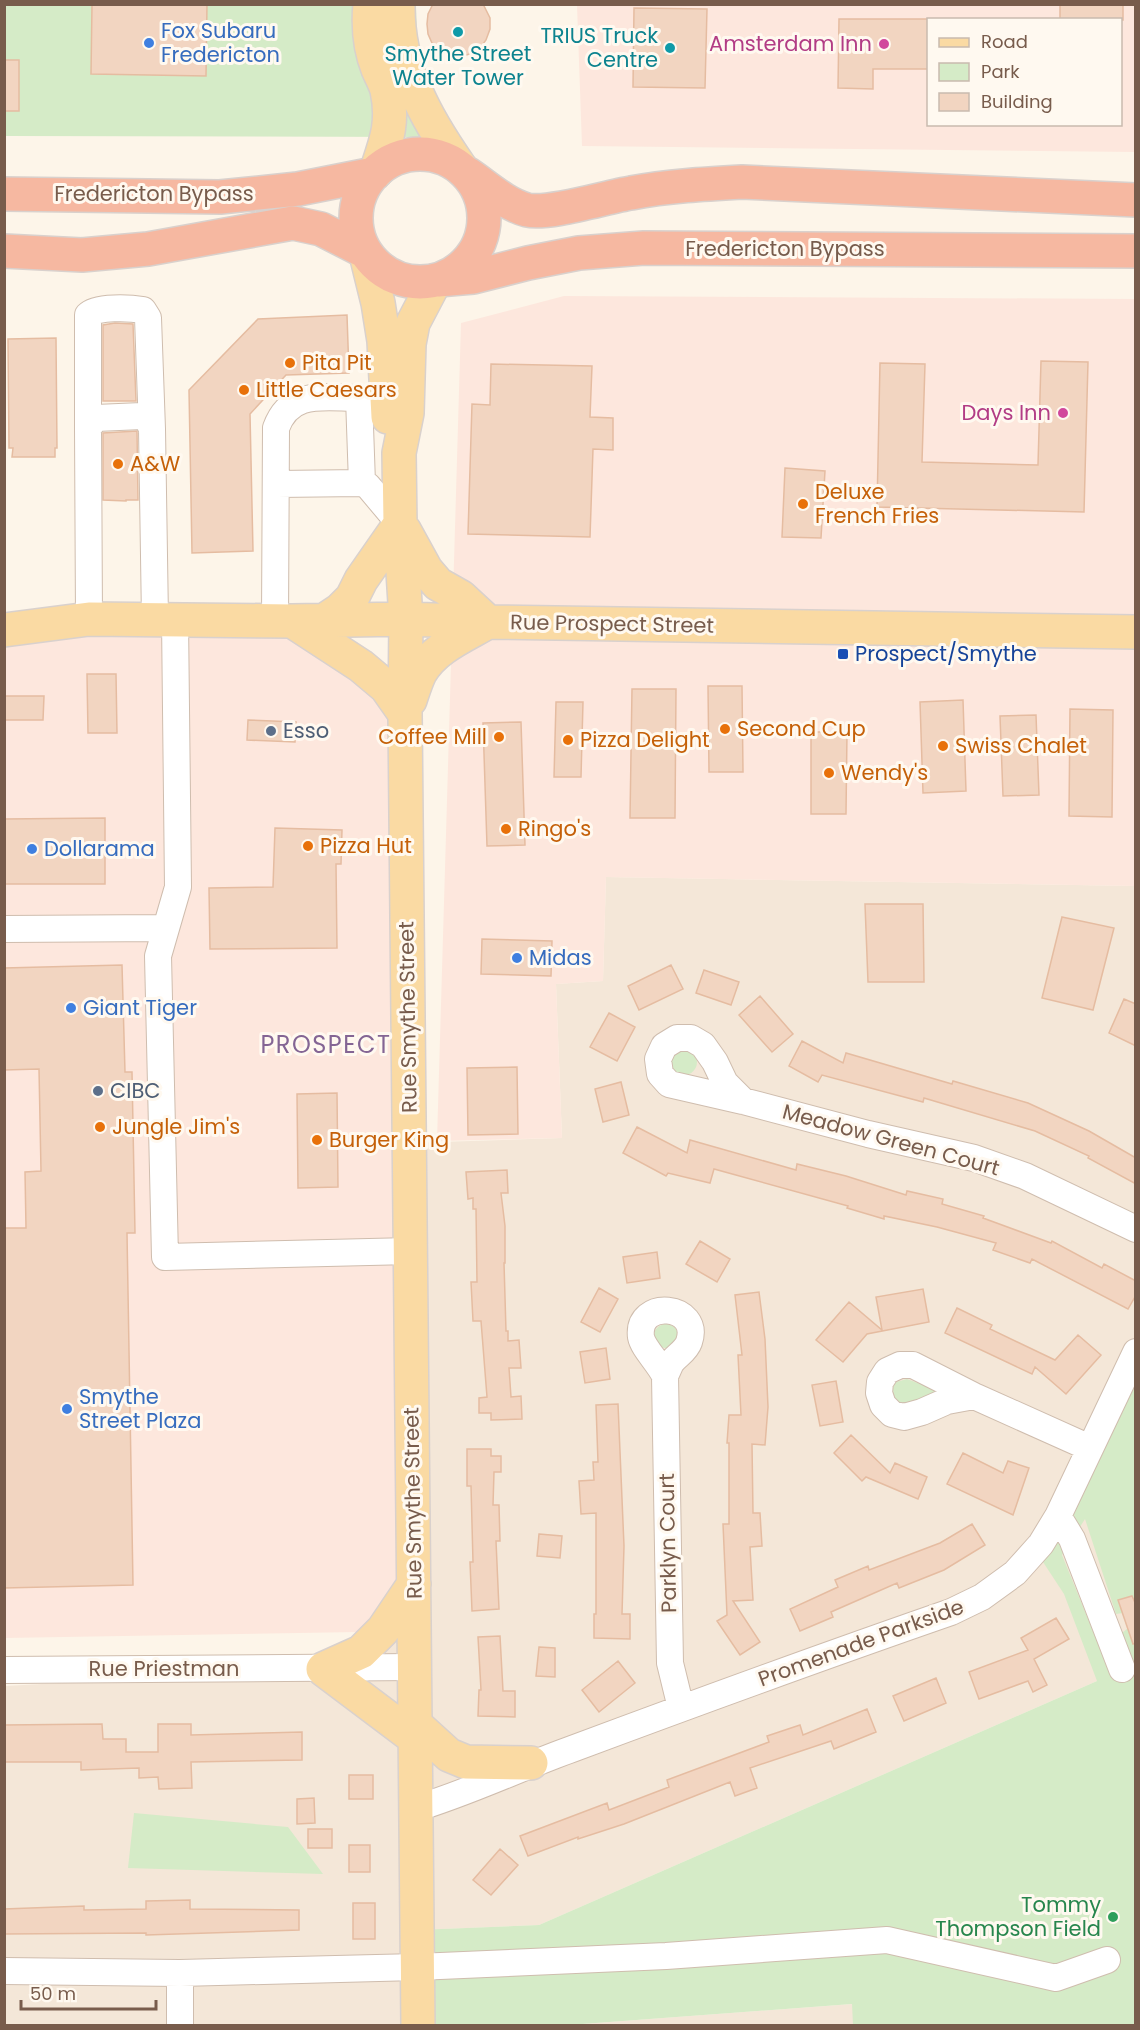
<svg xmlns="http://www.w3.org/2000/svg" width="1140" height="2030" viewBox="0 0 1140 2030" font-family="Poppins,sans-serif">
<rect width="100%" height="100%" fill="#fdf5e9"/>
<!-- residential -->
<path fill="#f4e7d8" d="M606,877l529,9v780l-38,15 -558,244 -122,5 1,95 -413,1v-340l318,-17 44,-21 42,-505 153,-5 -6,-154 47,-3z
M853,2004v21h-284z"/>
<!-- commercial -->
<path fill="#fde7dd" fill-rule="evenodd" d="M577,5h558v147l-553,-6zM928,20h192v104h-192z
M564,296l571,3v587l-529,-9 -3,104 -47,3 6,154 -125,3 24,-818z
M303,625l97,93 26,322 -15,211 3,333 -56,48 -353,6 -1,-1008z"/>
<!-- green -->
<path fill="#d5ebc7" d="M5,5h411l4,132 -415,-1z
M671 1062a13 13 0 1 1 26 0a13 13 0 1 1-26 0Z
M654 1336a12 12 0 1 1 24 0a12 12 0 1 1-24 0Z
M907,1379l32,12v3l-35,10c-9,-2 -11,-8 -11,-16l3,-6z
M1135,1382v216l-2,1 -1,-3 -13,4 4,13 -7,1 -31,-95 -23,36 48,118 24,-9 -12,-31 6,-5 7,4v393h-282l-1,-21 -283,21h-151l-2,-95 123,-5 558,-244 -33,-87 -21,-32 27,-41z
M134,1813l154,14 35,47 -195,-6z"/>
<!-- building -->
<path fill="#f2d5c1" stroke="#e5bca1" stroke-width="1.5" d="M207,4l-1,72 -115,-2 1,-69z
M433,4h50l7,14v11l-4,11 -6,8 -9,6 -11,2 -11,-1 -10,-5 -7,-7 -4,-9 -1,-10 1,-10z
M1060,4h63v16h-63z
M634,8l73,1 -2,79 -72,-1z
M839,19h89v50h-55v20l-35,-1z
M4,60h15v51h-15z
M347,315l2,58 -63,2 -36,39 3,137 -61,2 -3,-163 69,-71z
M115,323l18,1 3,77h-33v-76z
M56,338l1,110h-2v9h-43l1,-9h-4l-1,-109z
M1041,361l47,1 -4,150 -207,-5 3,-144 45,1 -3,98 116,3z
M491,364l101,2 -2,51 23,1v32l-20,-1 -3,88 -122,-3 4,-130 18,1z
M137,431l1,69h-12v1l-23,-1v-67z
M785,468l40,3 -4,67 -39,-1z
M87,674h29l1,59h-29z
M708,686h34l1,86h-34z
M632,689h44l-1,129h-45z
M4,696h40l-1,24h-39z
M963,700l3,91 -43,2 -3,-91z
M556,702h27l-2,75h-27z
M1070,709l43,1 -1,107 -43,-1z
M1036,715l3,80 -36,1 -3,-80z
M248,720l48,2 -1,20 -48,-2z
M521,722l4,123 -38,1 -4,-123z
M811,732h36l-1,82h-35z
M105,818v66h-101v-65z
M275,828l67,2 -1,34h-5l1,84 -127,1 -1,-61 64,-1z
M865,904h58l1,78h-56z
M1062,917l52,11 -21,82 -51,-12z
M482,939l70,2 -1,35 -70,-2z
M122,965l3,107h7l3,161h-8l6,352 -129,3v-360h22l-1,-56 16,-1 -2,-102 -35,1v-102z
M671,965l12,24 -44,21 -11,-24z
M704,970l35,12 -8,23 -35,-12z
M760,996l33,38 -21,18 -33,-37z
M1124,999l12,5v42l-27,-13z
M609,1013l26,14 -18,34 -27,-14z
M802,1041l41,22 3,-10 106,31 1,-3 75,22 61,28 47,27v26l-48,-26 1,-2 -54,-25 -111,-33 -1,4 -101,-27 -4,7 -29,-16z
M517,1067l1,67 -50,1 -1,-67z
M621,1082l8,33 -26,7 -8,-33z
M337,1093l1,94 -40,1 -1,-94z
M637,1127l50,26 3,-13 106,30 1,-6 49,12 60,19 1,-4 36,8 -1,5 42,12 -1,2 68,25 1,-2 50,27 2,-4 32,17v14l-8,14 -96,-50 -2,4 -37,-13 3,-7 -59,-16 -53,-11v3l-37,-11 1,-2 -134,-37 -4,14 -42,-10 -2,3 -43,-23z
M507,1170l1,23h-7l4,33v37h-1l2,68h2v10l11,-1 2,28h-12l2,29 10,-1 1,23 -31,1v-7h-12v-15l8,-1 -6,-76h-8l-2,-39h6l-1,-73h-3v-11l-5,1 -2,-27z
M700,1241l30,18 -13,23 -31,-18z
M657,1252l3,26 -33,5 -4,-26z
M599,1288l19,11 -18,33 -19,-10z
M923,1289l6,33 -62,12 -24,28 -27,-22 33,-38 33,28 -6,-33z
M759,1292l6,47 3,68 -3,38 -13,-1 1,69h7l2,33 -12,1 3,53 -20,1 27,41 -20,13 -23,-34 10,-6 -4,-91h6v-81h-2l2,-28h12l-3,-60h4l-7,-60z
M957,1308l35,17 -2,4 65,31 23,-25 23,20 -35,39 -31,-27 -3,7 -87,-41z
M606,1348l4,31 -25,4 -5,-31z
M836,1381l7,41 -23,4 -8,-41z
M618,1404l6,142 -2,68h8v25l-36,-1v-24h2v-101l-15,1 -2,-33 15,-1 -1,-18h5l-2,-57z
M851,1435l39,38 5,-10 32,14 -9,22 -52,-22 -4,4 -28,-28z
M467,1449h24v7h10v16h-7l-1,33h6l1,36h-4l3,68 -27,2 -2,-49h3l-2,-76h-4z
M963,1453l40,20 5,-12 21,7 -16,47 -66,-31z
M972,1524l13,21 -41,25 -45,18 -2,-5 -66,29 2,5 -33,14 -10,-22 48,-22 -3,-7 33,-14 1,4 71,-27z
M539,1534l23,2 -2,22 -23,-2z
M1132,1596l4,9v38l-3,1 -15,-44z
M1056,1618l13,21 -35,20 13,26 -14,7 -5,-11 -49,18 -10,-27 59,-22 -7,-12z
M500,1636l3,55h12v26l-37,-1 1,-26h2l-3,-53z
M539,1647l16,1v29l-19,-1z
M618,1661l17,22 -36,29 -17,-22z
M936,1678l10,25 -42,18 -11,-25z
M867,1709l9,23 -42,17 -3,-8 -81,27 7,20 -22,8 -5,-14 -106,42 -46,15v-2l-50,19 -8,-20 87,-33 2,7 60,-23 -2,-7 102,-38 -2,-6 33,-11 3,10z
M102,1724l1,15h23v13h32v-28h33v11l111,-3v28l-111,2 1,26 -33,1 -1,-12 -19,1v-10l-58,2v-8h-77v-37z
M349,1775h24v24h-24z
M314,1798l1,25 -18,1v-25z
M308,1829h24v19h-24z
M349,1845h21v27h-21z
M500,1849l18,16 -27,30 -18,-15z
M190,1900v9l109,1v20l-153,5v-2l-142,1v-25l80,-3v4l62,-1v-8z
M353,1903h22v36h-22z"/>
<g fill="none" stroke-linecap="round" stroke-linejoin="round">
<defs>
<path id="minor" d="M88,428v-113c8,-9 43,-7 55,-5l5,8 4,111
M277,484l85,-1 6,3 32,38
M89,619l-1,-191 8,-10 46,-2 6,4 4,9 3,190
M175,619l3,268 -20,69 7,301 246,-6
M275,621l1,-193c14,-39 48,-30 83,-30l3,85
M4,929l162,-1
M743,1101l-18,-18 -10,-21 -12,-17 -12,-7h-14l-13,8 -6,13 2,15 9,10 74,17 125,33 106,24 51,18 111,53
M665,1376c2,-4 4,-9 6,-13 5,-7 15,-12 18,-21 13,-38 -53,-44 -48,-5 2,11 18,26 24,39l5,287 11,45
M974,1396l-27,5 -25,11 -18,5 -12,-3 -9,-9 -4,-12 1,-11 7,-11 13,-6h13l61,31 116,52
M1058,1516l14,23 50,130
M4,1670l411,-3
M414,1809c54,-16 105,-41 158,-60 126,-47 252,-93 379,-137l31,-15 33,-24 26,-29 17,-28 78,-164
M4,1971l176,2 237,-6 249,-11 221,-16 169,38 51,-18
M180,2026v-53"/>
<path id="major" d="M370,4c-2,21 0,45 8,65 3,7 7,14 9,21 7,33 -1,52 -11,82
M398,4c-1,63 27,113 62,163
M366,254l12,49 6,38 4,76
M404,530l22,40 12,14 23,13 27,25
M325,620l15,-10 12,-12 9,-18 39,-56
M292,621l69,45 25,21 19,27
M4,630l85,-11 203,2 114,-2 82,3 648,10
M410,700c3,-9 6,-19 10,-27 14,-25 44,-37 68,-51
M414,1584l-31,46 -22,22 -38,17 93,70
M416,1725l33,30 17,7 65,1
M418,2026l-13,-1312 1,-95 -6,-95 -1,-71 8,-40 2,-69 4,-21 22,-42"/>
<path id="highway" d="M356 218a64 64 0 1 1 128 0a64 64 0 1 1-128 0Z
M468,174c18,12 37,30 59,36 22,5 79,-13 104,-17 37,-7 74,-9 111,-11l394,18
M4,194l216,3 78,-8 76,-15
M4,251l78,4 66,-6 145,-26 28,6 43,22
M438,280l35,-3 55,-14 51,-10 65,-5 492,3"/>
</defs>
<!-- minor casing -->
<use href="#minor" stroke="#cfbdae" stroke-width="28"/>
<!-- major casing -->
<use href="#major" stroke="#d9d1cd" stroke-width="36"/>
<!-- highway casing -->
<use href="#highway" stroke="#d9d1cd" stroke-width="36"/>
<!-- minor -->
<use href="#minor" stroke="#fff" stroke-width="26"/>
<!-- major -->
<use href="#major" stroke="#fadaa3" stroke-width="33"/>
<!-- highway -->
<use href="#highway" stroke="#f6b8a1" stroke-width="33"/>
</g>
<!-- markers -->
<g fill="#0f9aa8" stroke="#fff9f0" stroke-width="2">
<circle cx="458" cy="32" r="6"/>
<circle cx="670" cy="48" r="6"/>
</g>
<g fill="#3f7fe0" stroke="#fff9f0" stroke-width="2">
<circle cx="149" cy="43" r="6"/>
<circle cx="32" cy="849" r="6"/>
<circle cx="517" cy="958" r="6"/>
<circle cx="71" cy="1008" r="6"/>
<circle cx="67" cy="1409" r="6"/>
</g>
<g fill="#d1479c" stroke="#fff9f0" stroke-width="2">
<circle cx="884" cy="44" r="6"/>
<circle cx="1063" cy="413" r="6"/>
</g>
<g fill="#e8710a" stroke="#fff9f0" stroke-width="2">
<circle cx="290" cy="363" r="6"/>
<circle cx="244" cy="390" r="6"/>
<circle cx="118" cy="464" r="6"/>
<circle cx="803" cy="504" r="6"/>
<circle cx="725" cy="729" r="6"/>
<circle cx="499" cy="737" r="6"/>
<circle cx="568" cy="740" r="6"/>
<circle cx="943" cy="746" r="6"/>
<circle cx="829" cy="773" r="6"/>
<circle cx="506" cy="829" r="6"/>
<circle cx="308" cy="846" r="6"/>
<circle cx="100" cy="1127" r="6"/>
<circle cx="317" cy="1140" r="6"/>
</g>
<rect fill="#1a4fb4" stroke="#fff9f0" stroke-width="2" x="837" y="648" width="12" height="12" rx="3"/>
<g fill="#5c6f8a" stroke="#fff9f0" stroke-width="2">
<circle cx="271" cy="731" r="6"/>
<circle cx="98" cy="1091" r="6"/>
</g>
<circle fill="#2e9e5b" stroke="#fff9f0" stroke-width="2" cx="1113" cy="1917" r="6"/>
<g text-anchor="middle" stroke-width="6" stroke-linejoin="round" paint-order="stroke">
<!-- shop labels -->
<g font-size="21" fill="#366cbe" stroke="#fff9f0" text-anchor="start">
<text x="161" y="38">Fox Subaru<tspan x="161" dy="24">Fredericton</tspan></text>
<text x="44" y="856">Dollarama</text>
<text x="529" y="965">Midas</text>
<text x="83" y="1015">Giant Tiger</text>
<text x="79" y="1404">Smythe<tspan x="79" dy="24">Street Plaza</tspan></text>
</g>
<!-- culture labels -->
<g font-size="21" fill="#0d838f" stroke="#fff9f0" text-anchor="end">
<text x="658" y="43">TRIUS Truck<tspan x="658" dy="24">Centre</tspan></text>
<text x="458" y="61" text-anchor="middle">Smythe Street<tspan x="458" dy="24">Water Tower</tspan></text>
</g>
<!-- hotel labels -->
<g font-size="21" fill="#b23c85" stroke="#fff9f0" text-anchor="end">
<text x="872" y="51">Amsterdam Inn</text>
<text x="1051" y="420">Days Inn</text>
</g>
<!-- street labels -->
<g font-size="21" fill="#785c4c" stroke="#fff9f0">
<text x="154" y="201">Fredericton Bypass</text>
<text x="785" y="256">Fredericton Bypass</text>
<text transform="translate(612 624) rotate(1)" y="7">Rue Prospect Street</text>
<text transform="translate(408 1017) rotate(-91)" y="7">Rue Smythe Street</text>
<text transform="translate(891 1140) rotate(15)" y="7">Meadow Green Court</text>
<text transform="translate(413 1503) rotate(-91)" y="7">Rue Smythe Street</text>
<text transform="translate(668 1543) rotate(-91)" y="7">Parklyn Court</text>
<text transform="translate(861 1643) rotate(-20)" y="7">Promenade Parkside</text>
<text x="164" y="1676">Rue Priestman</text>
</g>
<!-- food labels -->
<g font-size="21" fill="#c56008" stroke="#fff9f0" text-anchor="start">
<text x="302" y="370">Pita Pit</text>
<text x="256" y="397">Little Caesars</text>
<text x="130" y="471">A&amp;W</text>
<text x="815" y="499">Deluxe<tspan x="815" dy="24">French Fries</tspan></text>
<text x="737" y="736">Second Cup</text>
<text x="487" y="744" text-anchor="end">Coffee Mill</text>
<text x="580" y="747">Pizza Delight</text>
<text x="955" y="753">Swiss Chalet</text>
<text x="841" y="780">Wendy's</text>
<text x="518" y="836">Ringo's</text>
<text x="320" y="853">Pizza Hut</text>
<text x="112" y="1134">Jungle Jim's</text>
<text x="329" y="1147">Burger King</text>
</g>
<!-- transit labels -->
<g font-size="21" fill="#164399" stroke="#fff9f0" text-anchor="start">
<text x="855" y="661">Prospect/Smythe</text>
</g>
<!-- service labels -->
<g font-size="21" fill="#4e5e75" stroke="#fff9f0" text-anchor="start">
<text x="283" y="738">Esso</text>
<text x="110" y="1098">CIBC</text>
</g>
<!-- leisure labels -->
<g font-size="21" fill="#27864d" stroke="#fff9f0" text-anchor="end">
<text x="1101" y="1912">Tommy<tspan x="1101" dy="24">Thompson Field</tspan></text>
</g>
<!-- quarter labels -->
<g font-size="24" letter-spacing="1.5" fill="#846594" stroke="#fff9f0">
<text x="326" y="1053">PROSPECT</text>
</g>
</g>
<!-- border -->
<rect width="1140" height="2030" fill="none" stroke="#785c4c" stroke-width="12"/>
<!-- legend -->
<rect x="927" y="18" width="195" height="108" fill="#fff9f0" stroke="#c9baae" stroke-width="1.5"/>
<rect x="939" y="38" width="30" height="9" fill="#fadaa3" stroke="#c9baae" stroke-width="1.5"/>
<text x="981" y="48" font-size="18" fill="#785c4c">Road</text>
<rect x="939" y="63" width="30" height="18" fill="#d5ebc7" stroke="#c9baae" stroke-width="1.5"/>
<text x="981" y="78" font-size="18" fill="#785c4c">Park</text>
<rect x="939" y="93" width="30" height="18" fill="#f2d5c1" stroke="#c9baae" stroke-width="1.5"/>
<text x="981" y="108" font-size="18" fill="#785c4c">Building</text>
<!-- scale -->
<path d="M21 2000v9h135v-9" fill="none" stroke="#785c4c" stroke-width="3"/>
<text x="30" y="2000" font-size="18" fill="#785c4c" stroke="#fff9f0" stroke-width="4.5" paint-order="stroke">50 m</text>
</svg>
